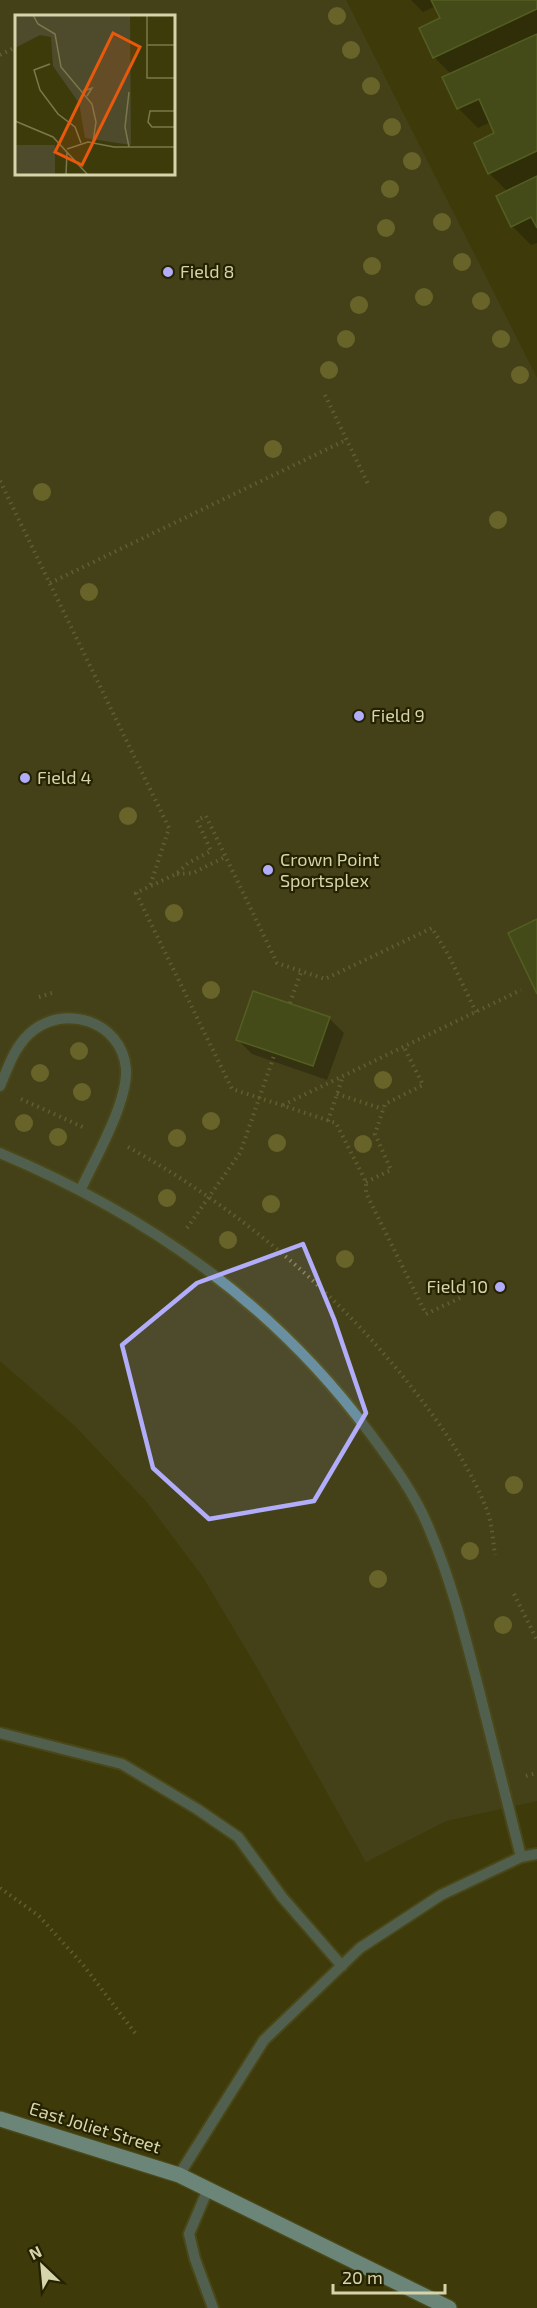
<svg xmlns="http://www.w3.org/2000/svg" width="537" height="2308" viewBox="0 0 537 2308" font-family="'Exo 2',sans-serif">
<rect width="100%" height="100%" fill="#3e3b0b"/>
<!-- green -->
<path fill="#4d4b2c" fill-rule="evenodd" d="M0,0h346l191,378v1423l-91,20 -80,41 -107,-191 -56,-94 -57,-76 -70,-74 -76,-66zM16,16h158v158h-158z"/>
<!-- shadow -->
<path fill="#0007" d="M411,0h126v243l-6,2 -19,-19 -4,-34 -19,-19 7,-39 -5,-12 -13,6 -20,-20 -6,-33 -18,-18 8,-38 -6,-13 -13,6z
M329,1018l15,15 -17,47 -75,-26 -15,-15z"/>
<!-- building -->
<path fill="#4d602c" stroke="#6e893c" stroke-width="1.5" d="M431,0h106v9l-104,49 -14,-30 21,-10z
M537,34v117l-49,23 -14,-31 20,-10 -15,-34 -22,10 -15,-32z
M537,176v52l-6,-11 -20,10 -15,-31z
M537,919v75l-29,-61z
M253,991l77,26 -17,49 -77,-26z"/>
<g fill="none" stroke-linecap="round" stroke-linejoin="round">
<defs>
<path id="minor" d="M0,1086c8,-18 14,-38 29,-52 34,-32 93,-13 97,35 2,33 -31,90 -45,120
M0,1153c147,62 273,150 369,279 23,31 47,63 61,99 22,51 35,105 49,159 14,56 28,111 42,167
M0,1733l122,31 75,45 41,28 44,60 60,69
M179,2175l85,-135 96,-92 81,-53 80,-38 16,-3
M208,2189l-19,45 6,25 18,49"/>
<path id="major" d="M0,2119l179,56 270,133"/>
</defs>
<!-- minor casing -->
<use href="#minor" stroke="#595728" stroke-width="14"/>
<!-- major casing -->
<use href="#major" stroke="#595728" stroke-width="18"/>
<!-- path -->
<path stroke="#8b895c" stroke-width="4" stroke-dasharray="1.5 4.5" stroke-linecap="butt" d="M0,55l16,-8
M325,395l43,89
M0,481l169,347 -19,58
M50,583l296,-143
M177,874l16,-1 32,-16
M39,997l16,-5
M290,1003l11,-31
M337,1094l46,15
M21,1099l64,29
M283,1105l238,-115
M328,1121l15,-45
M128,1147c106,59 200,137 277,232 32,40 63,83 82,131 5,13 6,31 8,45
M366,1182l25,-12 -16,-36 10,-30 38,-19 -19,-38
M187,1228l53,-75 35,-100
M460,1298l-34,16 -60,-121v-11l-30,-59 -104,-34 -96,-196 40,-19 12,-11 23,-12 -14,-31 9,-4 71,147 48,16 107,-51 17,28 27,56
M514,1594l23,46
M526,1776l11,-3
M0,1888l39,28 45,50 51,67"/>
<!-- minor -->
<use href="#minor" stroke="#698fa0" stroke-width="10"/>
<!-- major -->
<use href="#major" stroke="#a3e2fd" stroke-width="15"/>
</g>
<!-- trees -->
<g fill="#99954f">
<circle cx="337" cy="16" r="9"/>
<circle cx="351" cy="50" r="9"/>
<circle cx="371" cy="86" r="9"/>
<circle cx="392" cy="127" r="9"/>
<circle cx="412" cy="161" r="9"/>
<circle cx="390" cy="189" r="9"/>
<circle cx="442" cy="222" r="9"/>
<circle cx="386" cy="228" r="9"/>
<circle cx="462" cy="262" r="9"/>
<circle cx="372" cy="266" r="9"/>
<circle cx="424" cy="297" r="9"/>
<circle cx="481" cy="301" r="9"/>
<circle cx="359" cy="305" r="9"/>
<circle cx="346" cy="339" r="9"/>
<circle cx="501" cy="339" r="9"/>
<circle cx="329" cy="370" r="9"/>
<circle cx="520" cy="375" r="9"/>
<circle cx="273" cy="449" r="9"/>
<circle cx="42" cy="492" r="9"/>
<circle cx="498" cy="520" r="9"/>
<circle cx="89" cy="592" r="9"/>
<circle cx="128" cy="816" r="9"/>
<circle cx="174" cy="913" r="9"/>
<circle cx="211" cy="990" r="9"/>
<circle cx="79" cy="1051" r="9"/>
<circle cx="40" cy="1073" r="9"/>
<circle cx="383" cy="1080" r="9"/>
<circle cx="82" cy="1092" r="9"/>
<circle cx="211" cy="1121" r="9"/>
<circle cx="24" cy="1123" r="9"/>
<circle cx="58" cy="1137" r="9"/>
<circle cx="177" cy="1138" r="9"/>
<circle cx="277" cy="1143" r="9"/>
<circle cx="363" cy="1144" r="9"/>
<circle cx="167" cy="1198" r="9"/>
<circle cx="271" cy="1204" r="9"/>
<circle cx="228" cy="1240" r="9"/>
<circle cx="345" cy="1259" r="9"/>
<circle cx="514" cy="1485" r="9"/>
<circle cx="470" cy="1551" r="9"/>
<circle cx="378" cy="1579" r="9"/>
<circle cx="503" cy="1625" r="9"/>
</g>
<!-- marked area -->
<path d="M0 0H537V2308H0ZM303,1244l31,75 32,94 -52,88 -105,18 -56,-51 -31,-123 75,-62z" fill="#3e3b0b" fill-opacity=".55" fill-rule="evenodd"/>
<path fill="none" stroke="#b1adfa" stroke-width="4.5" stroke-linejoin="round" d="M303,1244l31,75 32,94 -52,88 -105,18 -56,-51 -31,-123 75,-62z"/>
<!-- markers -->
<g fill="#b1adfa" stroke="#242200" stroke-width="2">
<circle cx="168" cy="272" r="6"/>
<circle cx="359" cy="716" r="6"/>
<circle cx="25" cy="778" r="6"/>
<circle cx="268" cy="870" r="6"/>
<circle cx="500" cy="1287" r="6"/>
</g>
<g text-anchor="middle" stroke-width="4.5" stroke-linejoin="round" paint-order="stroke">
<!-- poi labels -->
<g font-size="18" fill="#d6d4ab" stroke="#242200" text-anchor="start">
<text x="180" y="278">Field 8</text>
<text x="371" y="722">Field 9</text>
<text x="37" y="784">Field 4</text>
<text x="280" y="866">Crown Point<tspan x="280" dy="21">Sportsplex</tspan></text>
<text x="488" y="1293" text-anchor="end">Field 10</text>
</g>
<!-- street labels -->
<g font-size="18" fill="#d6d4ab" stroke="#242200">
<text transform="translate(95 2128) rotate(17)" y="6">East Joliet Street</text>
</g>
</g>
<!-- overview -->
<g transform="translate(15 15)">
<rect width="160" height="160" fill="#3e3b0b"/>
<path d="M0,0h115l1,130 -46,-7 -6,-35 -26,-37 -2,-29 -11,-2 -25,13zM0,130h40v30h-40z" fill="#4d4b2c"/>
<path fill="none" stroke="#7b784b" stroke-width="1.5" d="M18,0l5,9 17,10 6,33 31,37 4,18 -3,20M132,0v63h29M132,30h29M35,49l-16,6 6,20 18,24 17,13 6,16M68,76l9,-3 -5,8M161,96h-26l-2,11 4,5h24M0,106l38,16 35,38M114,132l-4,-20 4,-35M52,134l21,-7 26,5h62M51,160l1,-23"/>
<path fill="#e8590c" fill-opacity="0.15" stroke="#e8590c" stroke-width="3" d="M98,18l27,14 -58,118 -27,-13z"/>
<rect width="160" height="160" fill="none" stroke="#d6d4ab" stroke-width="3"/>
</g>
<!-- north arrow -->
<g transform="translate(42 2266) rotate(334)" stroke="#242200" stroke-width="4.5" paint-order="stroke">
<path d="M0-4.5L10 22L0 15L-10 22Z" fill="#d6d4ab"/>
<text y="-9" font-size="16" font-weight="bold" text-anchor="middle" fill="#d6d4ab">N</text>
</g>
<!-- scale -->
<path d="M333 2284v9h112v-9" fill="none" stroke="#d6d4ab" stroke-width="3"/>
<text x="342" y="2284" font-size="18" fill="#d6d4ab" stroke="#242200" stroke-width="4.5" paint-order="stroke">20 m</text>
</svg>
